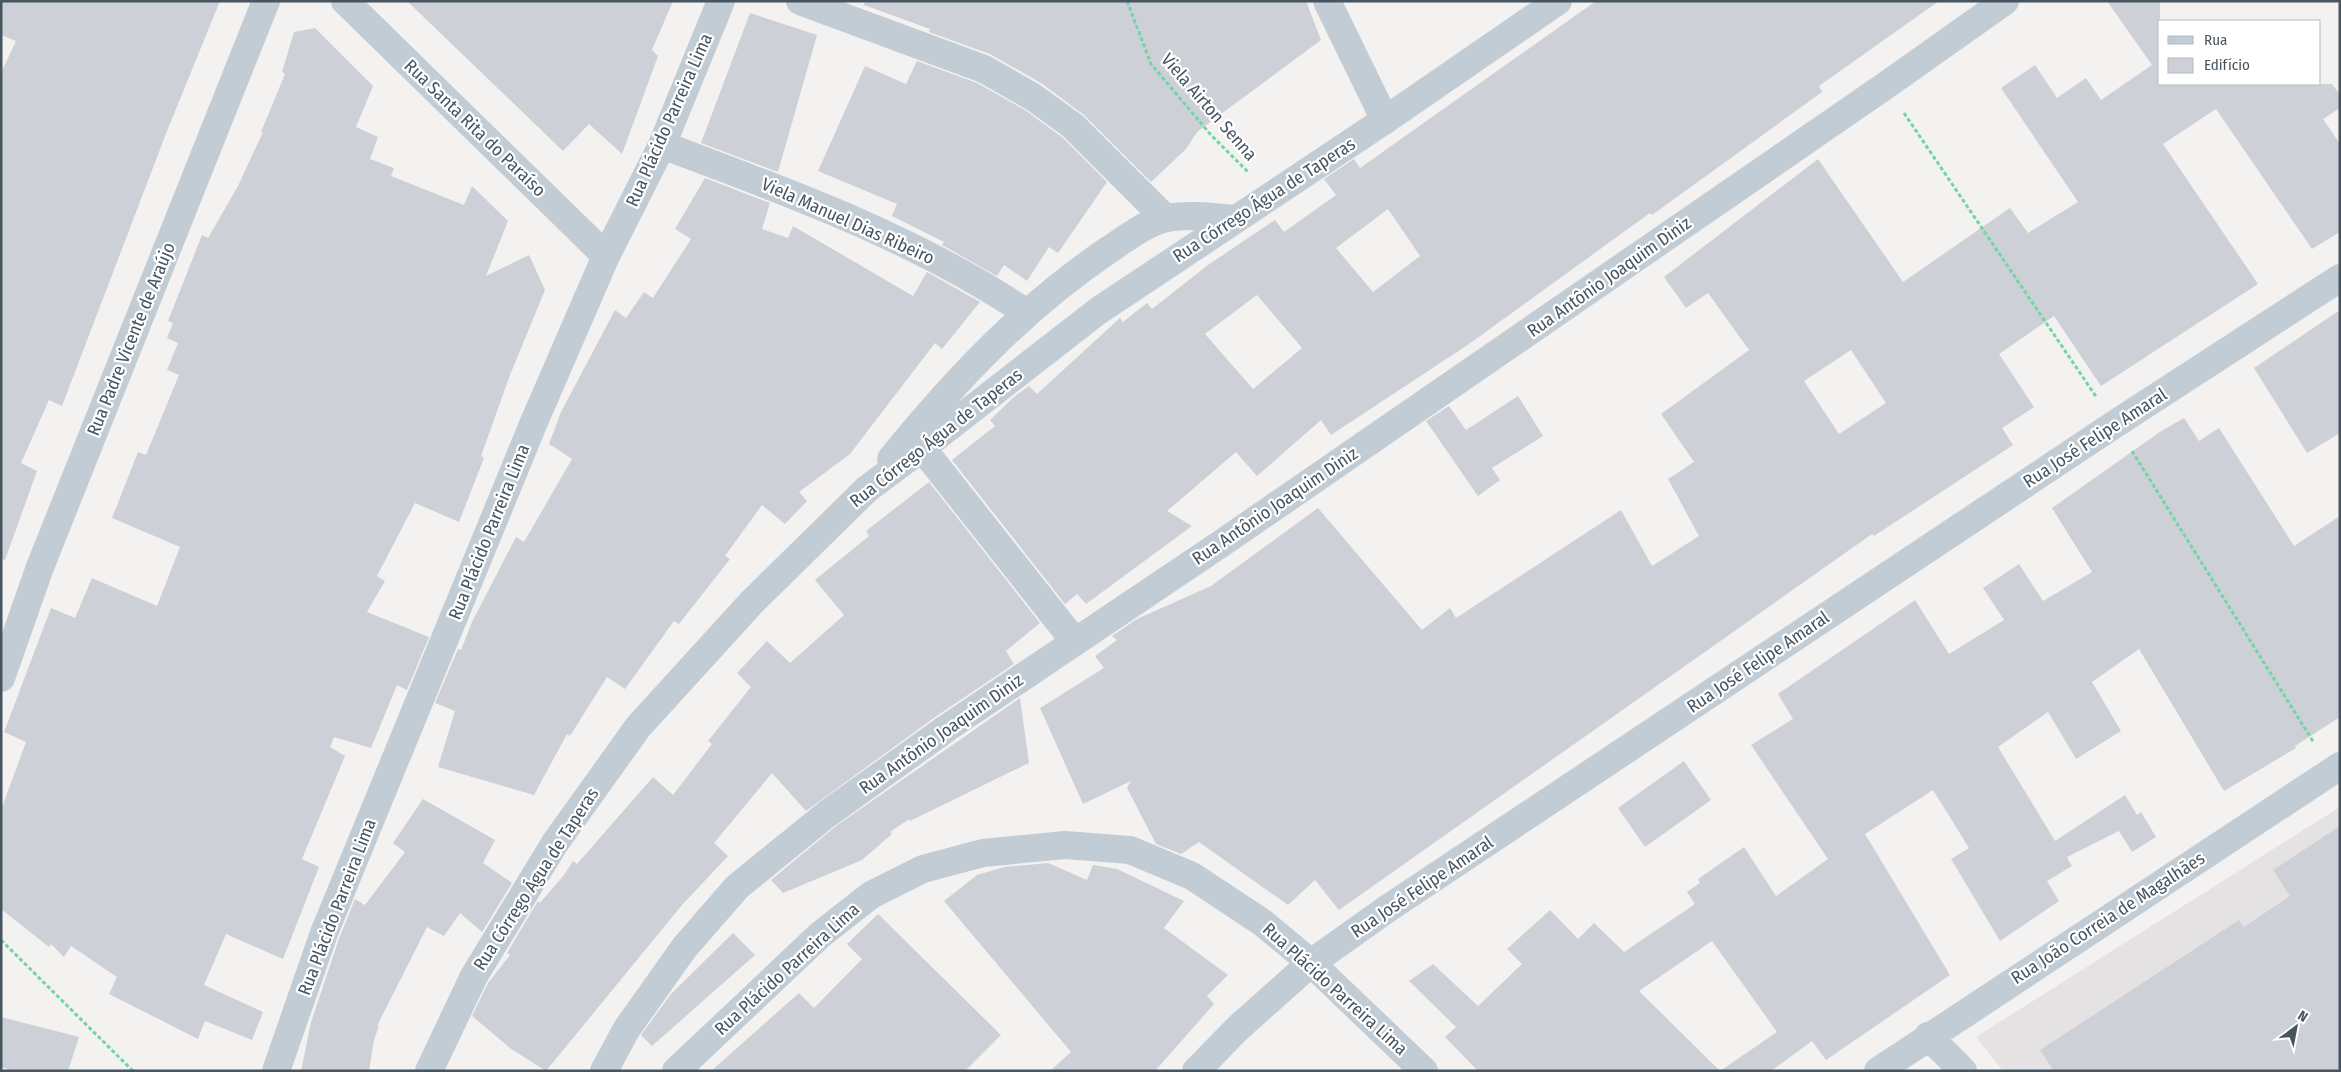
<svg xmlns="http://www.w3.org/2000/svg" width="2341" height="1072" viewBox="0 0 2341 1072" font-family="'Fira Sans Condensed',sans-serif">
<rect width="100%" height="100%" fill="#f4f1f1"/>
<!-- education -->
<path fill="#e5e2e3" d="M2340,807v264h-337l-27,-34z"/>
<!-- building -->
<path fill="#cdd0d6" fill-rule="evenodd" d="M1,1h219l-53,130 -105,275 -13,-6 -28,63 16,8 -32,89 -4,-1v-486l15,-32 -15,-6z
M407,1h266l-21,49 6,6 -36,98 -33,-30 -26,27z
M865,1h441l15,39 -124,92 -11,17 -35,33 -67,-67 -43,-32 -51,-29 -61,-22 1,-3 -66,-24z
M1596,1h343l-120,85 3,6 -170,123 -2,-2 -181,131 -138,91 -10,-15 -64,56 -21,-24 -69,59 25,15 -106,78 -9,-10 -12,10 -113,-144 43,-34 -5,-6 24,-23 15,-11 8,8 83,-76 3,4 24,-19 5,6 56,-44 67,-45 9,12 52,-37 -12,-16 30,-20 6,9zM1388,209l32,47 -47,36 -37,-44zM1257,295l45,53 -49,41 -48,-55z
M2107,1h53v83h172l8,11v13l-17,11 17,25v88l-28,17 -96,-140 -53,35 95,140 -157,102 -47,-70 -55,38 35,53 -32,21 11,17 -139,91 -2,-2 -533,376 -24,-30 -27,25 -89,-63 -18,12 -25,-10 -29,-56 4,-7 -48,23 -43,-96 64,-40 -9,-12 22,-16 -5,-4 25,-17 74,-33 107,-78 104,122 28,-22 6,10 165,-108 31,56 47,-30 -31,-57 26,-17 -33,-48 88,-64 -41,-57 -22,15 -22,-31 154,-118 85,123 107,-74 18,25 50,-31 -77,-114 34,-23 22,33 29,-20 15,22 51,-35zM1851,350l35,53 -47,31 -35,-53z
M750,13l67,22 -39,137 -77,-29z
M315,28l58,58 -17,41 22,10 -8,22 24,9 -3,8 73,29 8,-19 36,35 -22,55 43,-21 16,35 -35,85 -29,81 3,2 -25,64 -44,-19 -38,73 8,5 -18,31 62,25 -22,53 -10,-5 -26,63 -37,-11 -4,10 15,9 -43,103 17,8 -36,92 -57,-25 -22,51 59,27 -11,28 -47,-19 -7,18 -89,-45 8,-17 -46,-31 -7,11 -13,-13 -2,3 -48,-38v-99l25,-68 -22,-10 47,-124 24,10 17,-40 65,28 23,-59 -68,-29 26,-66 8,3 33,-80 -12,-5 11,-27 -11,-5 6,-15 -5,-2 34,-86 6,3 30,-52 25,-54h-2l24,-58 -3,-2 12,-40z
M917,61l60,22 48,27 38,28 44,44 -49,71 -9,-6 -22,34 -23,-16 -7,11 -55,-31 2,-3 -52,-26 5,-12 -79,-33 47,-105 41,18z
M705,178l65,25 -8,26 26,9 5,-12 120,70 14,-24 53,30 -38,47 -7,-6 -85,111 -51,38 8,9 -22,23 -23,-19 -37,51 5,3 -51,65 -5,-3 -49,68 -18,-12 -37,59 -3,-2 -33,61 -96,-28 17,-56 -20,-8 23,-54 3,1 11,-28 44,-85 8,5 48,-83 -23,-15 12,-32 54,-102 11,8 18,-26 9,6 38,-59 -16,-10z
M2340,310v123l-33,20 -53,-85z
M1518,396l25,40 -51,32 8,12 -22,16 -52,-75 23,-15 17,24z
M2184,418l15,23 20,-13 75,118 46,-30v201l-45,29 1,2 -72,43 -85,-142 -47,33 29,49 -45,28 -28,-47 -50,35 57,94 70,-46 12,20 4,-3 15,25 -24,15 -13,-21 -52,26 5,9 -25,15 12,20 -59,40 -49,-82 18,-11 -36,-58 -68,44 85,141 -124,85 -14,-19 -41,30h-293l-33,-34 11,-10 -47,-46 24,-17 45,42 44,-42 -15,-15 43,-39 28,29 16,-16 30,29 71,-48 -8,-12 13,-9 -2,-4 46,-32 32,49 52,-37 -77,-114 42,-26 -15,-25 137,-94 34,54 55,-34 -21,-32 36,-24 24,37 49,-29 -40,-64 108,-76zM1712,941l65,91 -57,39 -81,-80z
M929,482l111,141 -34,28 8,13 -76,51 -132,96 -34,-38 -58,70 14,13 -46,49 -136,166 -36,-23 -38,-32 16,-33 22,-28 -3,-2 31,-52 2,2 24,-28 9,-14 4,3 76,-87 20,18 39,-51 -4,-3 43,-54 -14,-14 30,-32 23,22 54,-48 -29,-35 54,-44 -3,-5z
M1020,698l9,65 -119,58 -1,-2 -19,13 2,2 -30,26 -79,33 -12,-13 65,-54z
M1684,761l27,39 -66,47 -27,-39z
M423,799l72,41 -12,23 29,20 -30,49 -22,-19 -16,23 -17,-9 -50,99h2l-5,14 -5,31h-68l10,-49 28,-83 16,-40 10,6 40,-53 -12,-9z
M2340,826v245h-286l-14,-21 199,-130 5,7 46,-31 -17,-26z
M1048,863l39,17 6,-15 24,4 67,32 -20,27 64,47 -21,21 7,8 -59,67h-105l21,-19 -127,-151 33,-26 27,-8z
M878,914l123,121 -36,36h-254l88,-78 15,15 48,-49 -15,-15z
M733,933l22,22 -103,91 -11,-11 30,-41z
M1,1017l78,20 -11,34h-54l-13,-4z"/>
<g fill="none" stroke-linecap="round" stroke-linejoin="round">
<!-- path -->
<path stroke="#71d6a4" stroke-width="3" stroke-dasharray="4 2.5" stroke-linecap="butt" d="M1127,1l24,63 60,71 37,37
M1904,113l193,285
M2132,451l182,292
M1,940l132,131"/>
<!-- minor -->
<path stroke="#c1ccd4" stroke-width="28" d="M345,1l261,255
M800,1l184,68 49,28 40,29 92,92
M1327,1l58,119
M662,145c126,47 253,93 365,168
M922,448l153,194
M891,459c64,-79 134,-153 219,-210 17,-11 37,-27 57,-31 22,-4 46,-1 68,1
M1,678l39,-111 226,-566
M1928,1036l35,35
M276,1071l48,-138 210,-511 72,-166 56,-111 59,-144
M429,1071l45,-95 81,-133 83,-116 113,-124 116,-114 55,-41 176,-137 287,-191 173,-119
M604,1071l22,-41 58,-82 53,-61 90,-73 120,-86 278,-187 660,-455 120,-85
M676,1071l144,-136 51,-40 52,-26 60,-16 82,-8 65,5 62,26 71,47 48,40 113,108
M1196,1071l42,-43 73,-65 76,-54 728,-485 225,-146
M1878,1071l462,-305"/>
</g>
<g text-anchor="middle" stroke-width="4.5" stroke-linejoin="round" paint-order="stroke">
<!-- street labels -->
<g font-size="18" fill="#475561" stroke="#fff">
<text transform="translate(1209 107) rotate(49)" y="6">Viela Airton Senna</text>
<text transform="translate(669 120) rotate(-66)" y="6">Rua Plácido Parreira Lima</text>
<text transform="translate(475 128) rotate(44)" y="6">Rua Santa Rita do Paraíso</text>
<text transform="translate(1264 200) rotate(-33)" y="6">Rua Córrego Água de Taperas</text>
<text transform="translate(848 221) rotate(24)" y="6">Viela Manuel Dias Ribeiro</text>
<text transform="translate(1609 277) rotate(-35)" y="6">Rua Antônio Joaquim Diniz</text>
<text transform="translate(131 339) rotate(-68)" y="6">Rua Padre Vicente de Araújo</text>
<text transform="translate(936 438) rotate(-38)" y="6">Rua Córrego Água de Taperas</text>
<text transform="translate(2095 438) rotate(-33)" y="6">Rua José Felipe Amaral</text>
<text transform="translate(1275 506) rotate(-34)" y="6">Rua Antônio Joaquim Diniz</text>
<text transform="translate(489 532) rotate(-68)" y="6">Rua Plácido Parreira Lima</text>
<text transform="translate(1758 662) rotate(-34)" y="6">Rua José Felipe Amaral</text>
<text transform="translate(941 734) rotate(-35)" y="6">Rua Antônio Joaquim Diniz</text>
<text transform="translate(536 879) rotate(-57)" y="6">Rua Córrego Água de Taperas</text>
<text transform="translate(1422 887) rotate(-34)" y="6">Rua José Felipe Amaral</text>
<text transform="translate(337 907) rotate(-69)" y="6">Rua Plácido Parreira Lima</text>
<text transform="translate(2108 918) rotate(-33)" y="6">Rua João Correia de Magalhães</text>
<text transform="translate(787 969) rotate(-42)" y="6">Rua Plácido Parreira Lima</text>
<text transform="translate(1335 989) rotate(42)" y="6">Rua Plácido Parreira Lima</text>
</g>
</g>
<!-- border -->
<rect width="2341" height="1072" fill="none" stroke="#475561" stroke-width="5"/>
<!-- legend -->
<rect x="2158" y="20" width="162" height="65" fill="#ffffff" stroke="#b5bbc0"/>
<rect x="2168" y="36" width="25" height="8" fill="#c1ccd4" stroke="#b5bbc0"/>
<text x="2204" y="45" font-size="15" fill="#475561">Rua</text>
<rect x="2168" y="58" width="25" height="15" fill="#cdd0d6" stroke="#b5bbc0"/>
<text x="2204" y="70" font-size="15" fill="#475561">Edifício</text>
<!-- north arrow -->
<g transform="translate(2296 1027) rotate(32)" stroke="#ffffff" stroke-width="4" paint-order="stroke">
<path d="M0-4L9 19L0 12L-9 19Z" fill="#475561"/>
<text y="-8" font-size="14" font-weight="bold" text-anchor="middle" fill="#475561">N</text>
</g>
</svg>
